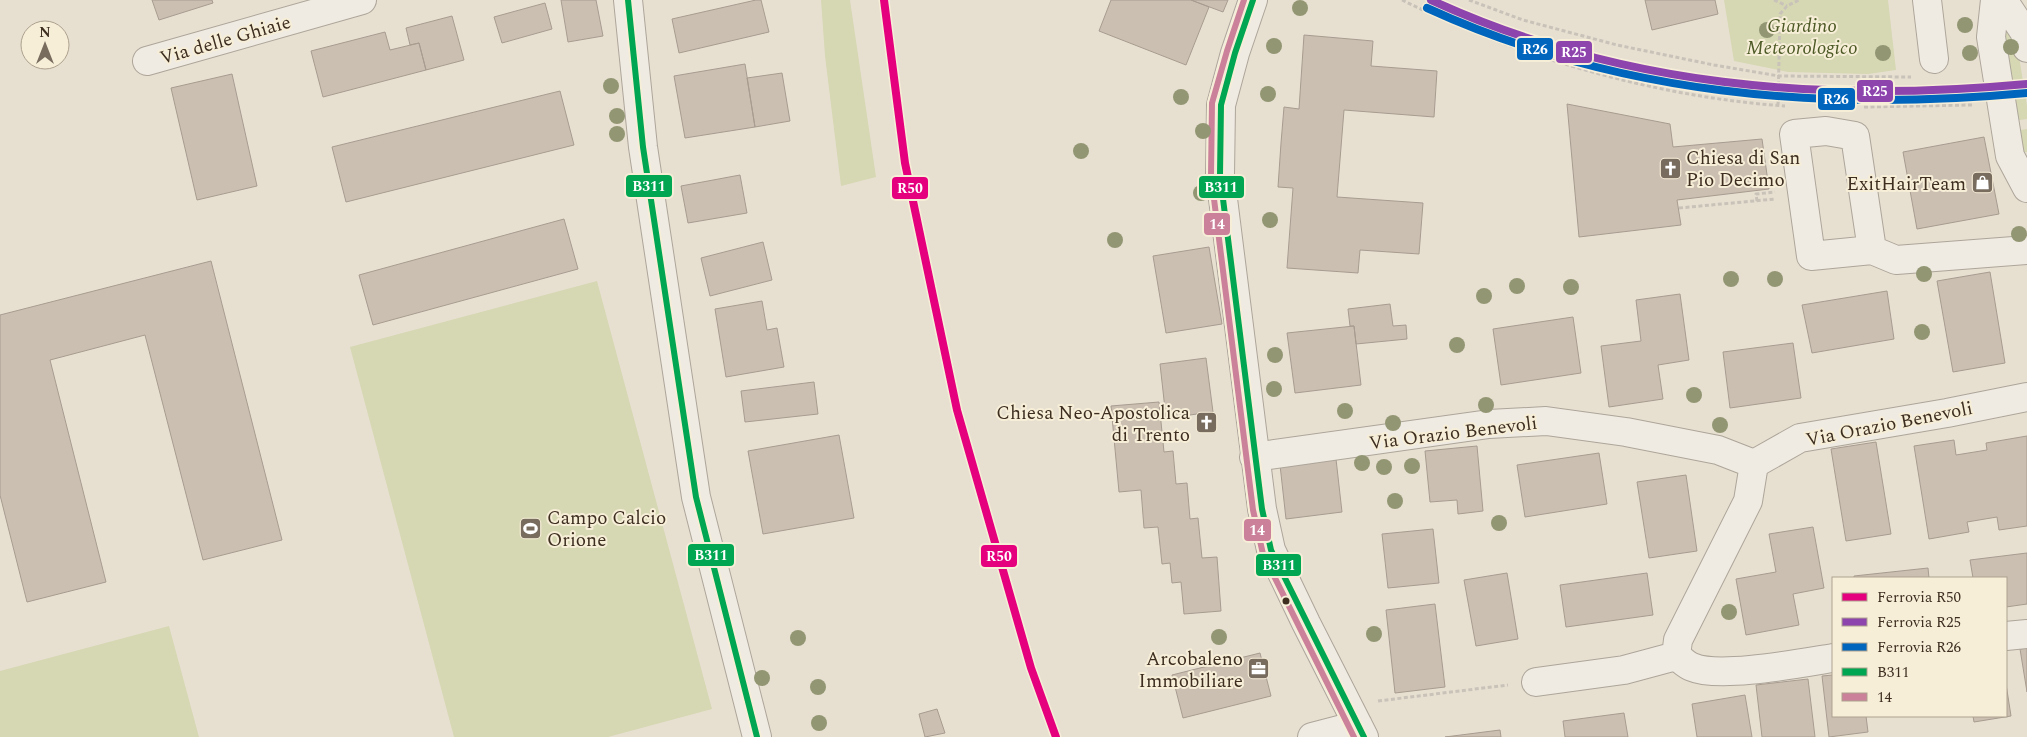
<svg xmlns="http://www.w3.org/2000/svg" width="2027" height="737" viewBox="0 0 2027 737" font-family="Spectral,serif">
<rect width="100%" height="100%" fill="#e7e0d1"/>
<!-- green -->
<path fill="#d6d7b3" d="M821,0h29l26,177 -35,9 -16,-130z
M1724,0h164l8,70 -28,4 -80,-2 -54,-11z
M2005,17l11,21 11,68v13l-15,2 -13,-81z
M2027,129v23h-5l-8,-21z
M597,281l115,428 -104,28h-154l-104,-390z
M169,626l30,111h-199v-66z"/>
<!-- building -->
<path fill="#cbbfb2" stroke="#a89c90" d="M152,0h60l1,3 -54,17z
M561,0h35l7,36 -35,6z
M756,0h5l8,32 -90,21 -7,-34z
M1111,0h80l18,7 -23,58 -87,-34z
M1191,0h37l-5,12z
M1645,0h70l3,14 -66,16z
M545,3l7,26 -50,14 -8,-26z
M452,16l12,44 -38,10 -7,-27 -9,2 -4,-17z
M385,32l5,18 29,-7 7,27 -103,27 -12,-46z
M1304,35l69,6 -2,25 66,5 -3,46 -90,-7 -7,87 86,6 -4,51 -59,-4 -2,23 -71,-5 6,-80 -15,-1 3,-44 3,-36 15,2z
M745,64l10,63 -70,11 -11,-62z
M782,73l8,48 -35,6 -8,-49z
M232,74l25,112 -60,14 -26,-112z
M560,91l14,54 -228,57 -14,-55z
M1567,104l103,20 3,23 89,-8 7,50 -92,11 4,25 -102,12z
M1984,137l15,77 -82,15 -14,-77z
M740,175l7,38 -59,10 -7,-37z
M564,219l14,50 -205,56 -14,-50z
M763,242l9,38 -62,16 -9,-38z
M1209,247l13,77 -56,9 -13,-77z
M211,261l71,279 -79,20 -58,-225 -95,25 56,222 -79,20 -27,-107v-180z
M1990,272l15,91 -52,9 -16,-91z
M1887,291l7,48 -82,14 -10,-48z
M1680,294l9,66 -31,5 5,34 -54,8 -8,-61 40,-5 -5,-41z
M762,301l5,29 10,-2 7,39 -58,10 -11,-68z
M1390,304l3,22 13,-1 1,14 -51,5 -2,-18h-4l-2,-17z
M1573,317l8,56 -80,12 -8,-56z
M1354,326l7,59 -66,8 -8,-60z
M1793,343l8,55 -71,10 -7,-56z
M1206,358l7,54 -47,6 -6,-54z
M814,382l4,32 -73,8 -4,-31z
M1159,402l5,50 9,-1 3,33 11,-1 3,36 8,-1 4,40 15,-1 4,54 -37,3 -3,-32 -9,1 -2,-20 -8,1 -4,-37 -14,1 -3,-38 -22,2 -8,-86z
M839,435l15,83 -91,16 -15,-83z
M2027,436v90l-28,4 -2,-13 -30,5 2,10 -40,7 -15,-93 40,-6 2,15 31,-5 -1,-7z
M1876,442l15,92 -45,7 -15,-92z
M1477,446l6,65 -25,3 -1,-14 -27,2 -5,-51z
M1599,453l8,51 -82,13 -8,-52z
M1336,459l6,53 -56,7 -6,-54z
M1686,475l11,76 -48,7 -12,-76z
M1813,527l11,61 -31,6 6,31 -53,10 -10,-56 40,-7 -7,-38z
M1433,529l6,54 -51,5 -6,-54z
M2027,553v51l-21,3v-29h-33l-3,-18z
M1928,568l1,10h-75v-2z
M1507,573l11,66 -42,7 -12,-66z
M1647,573l6,42 -87,12 -6,-42z
M1435,604l10,83 -50,6 -9,-83z
M2027,648v44l-7,-43z
M1260,653l11,43 -88,22 -11,-43z
M1833,675v41h33l2,16 -39,5 -7,-61z
M1808,679l7,58h-53l-6,-52z
M2006,684l5,32 -37,6 -1,-6h33z
M1745,695l7,42h-55l-5,-33z
M937,709l8,24 -20,4 -6,-23z
M1624,713l4,24h-63l-2,-16z
M1500,730l1,7h-56z"/>
<g fill="none" stroke-linecap="round" stroke-linejoin="round">
<defs>
<path id="minor" d="M628,0l15,147 53,350 61,240
M1253,0l-18,53 -14,52 -1,70 42,334 9,41 35,73 58,114
M1927,0l7,59
M1995,0l-4,37 19,119 17,32
M2003,0l22,33 2,15
M147,61l215,-61
M1872,250l-61,6 -17,-122 32,-3 29,5 17,114 24,10 131,-10
M1254,457l235,-33 57,-3 80,11 92,18 36,14
M1754,464l46,-26 147,-25 80,-16
M2006,636l21,-2
M1676,656l2,-16 70,-139 6,-37
M1676,656c5,3 10,9 16,11 27,12 109,-4 141,-9
M1536,682l88,-12 52,-14
M1312,737l46,-12"/>
</defs>
<!-- minor casing -->
<use href="#minor" stroke="#ada599" stroke-width="30"/>
<!-- path -->
<path stroke="#c8c2b9" stroke-width="3" stroke-dasharray="4 2.5" stroke-linecap="butt" d="M1402,0c117,57 253,97 383,106
M1469,0l54,20 94,25 97,20 65,11 132,1
M1774,0l13,6
M1778,105l2,-91 7,-8 12,-6
M1864,107l108,-2
M1757,201l-1,-7 19,-2
M1679,208l96,-9
M1378,701l130,-16"/>
<!-- minor -->
<use href="#minor" stroke="#efebe3" stroke-width="28"/>
<defs>
<path id="bus-1" d="M628,0l15,147 53,350 61,240
M1253,0l-18,53 -14,52 -1,70 42,334 9,41 93,187"/>
<path id="bus-2" d="M1244,0l-17,51 -15,52 -1,72 42,335 10,44 91,183"/>
</defs>
<!-- bus-1 casing -->
<use href="#bus-1" stroke="#f7eed8" stroke-width="10"/>
<!-- bus-2 casing -->
<use href="#bus-2" stroke="#f7eed8" stroke-width="10"/>
<!-- bus-1 -->
<use href="#bus-1" stroke="#00a651" stroke-width="6"/>
<!-- bus-2 -->
<use href="#bus-2" stroke="#cb819a" stroke-width="6"/>
<defs>
<path id="rail-1" d="M884,0l21,163 52,247 74,258 25,69"/>
<path id="rail-2" d="M1431,0c189,87 391,103 596,84"/>
<path id="rail-3" d="M1427,8c190,87 394,104 600,85"/>
</defs>
<!-- rail-1 casing -->
<use href="#rail-1" stroke="#f7eed8" stroke-width="11"/>
<!-- rail-2 casing -->
<use href="#rail-2" stroke="#f7eed8" stroke-width="11"/>
<!-- rail-3 casing -->
<use href="#rail-3" stroke="#f7eed8" stroke-width="11"/>
<!-- rail-1 -->
<use href="#rail-1" stroke="#e5007d" stroke-width="8"/>
<!-- rail-2 -->
<use href="#rail-2" stroke="#8e44ad" stroke-width="8"/>
<!-- rail-3 -->
<use href="#rail-3" stroke="#0065bd" stroke-width="8"/>
</g>
<!-- trees -->
<g fill="#929673">
<circle cx="1300" cy="8" r="8"/>
<circle cx="1965" cy="25" r="8"/>
<circle cx="1767" cy="30" r="8"/>
<circle cx="1274" cy="46" r="8"/>
<circle cx="2011" cy="47" r="8"/>
<circle cx="1883" cy="53" r="8"/>
<circle cx="1970" cy="53" r="8"/>
<circle cx="611" cy="86" r="8"/>
<circle cx="1268" cy="94" r="8"/>
<circle cx="1181" cy="97" r="8"/>
<circle cx="617" cy="116" r="8"/>
<circle cx="1203" cy="131" r="8"/>
<circle cx="617" cy="134" r="8"/>
<circle cx="1081" cy="151" r="8"/>
<circle cx="1201" cy="193" r="8"/>
<circle cx="1270" cy="220" r="8"/>
<circle cx="2019" cy="234" r="8"/>
<circle cx="1115" cy="240" r="8"/>
<circle cx="1924" cy="274" r="8"/>
<circle cx="1731" cy="279" r="8"/>
<circle cx="1775" cy="279" r="8"/>
<circle cx="1517" cy="286" r="8"/>
<circle cx="1571" cy="287" r="8"/>
<circle cx="1484" cy="296" r="8"/>
<circle cx="1922" cy="332" r="8"/>
<circle cx="1457" cy="345" r="8"/>
<circle cx="1275" cy="355" r="8"/>
<circle cx="1274" cy="389" r="8"/>
<circle cx="1694" cy="395" r="8"/>
<circle cx="1486" cy="405" r="8"/>
<circle cx="1345" cy="411" r="8"/>
<circle cx="1393" cy="423" r="8"/>
<circle cx="1720" cy="425" r="8"/>
<circle cx="1362" cy="463" r="8"/>
<circle cx="1412" cy="466" r="8"/>
<circle cx="1384" cy="467" r="8"/>
<circle cx="1395" cy="501" r="8"/>
<circle cx="1499" cy="523" r="8"/>
<circle cx="1729" cy="612" r="8"/>
<circle cx="1374" cy="634" r="8"/>
<circle cx="1219" cy="637" r="8"/>
<circle cx="798" cy="638" r="8"/>
<circle cx="762" cy="678" r="8"/>
<circle cx="818" cy="687" r="8"/>
<circle cx="819" cy="723" r="8"/>
</g>
<!-- icons -->
<defs>
<symbol id="church-square" viewBox="-11 -11 22 22"><rect x="-9" y="-9" width="18" height="18" rx="4" fill="#786c5e" stroke="#f7eed8"/><path d="M-1.2-6h2.4v3.5h3.3v2.4h-3.3V6h-2.4V-.1h-3.3v-2.4h3.3Z" fill="#fff"/></symbol>
<symbol id="shop-square" viewBox="-11 -11 22 22"><rect x="-9" y="-9" width="18" height="18" rx="4" fill="#786c5e" stroke="#f7eed8"/><path d="M-5-2.5h2.3a2.7 3.5 0 0 1 5.4 0H5L5.5 6h-11ZM-1.5-2.5h3a1.5 2.3 0 0 0-3 0Z" fill="#fff"/></symbol>
<symbol id="stadium-square" viewBox="-11 -11 22 22"><rect x="-9" y="-9" width="18" height="18" rx="4" fill="#786c5e" stroke="#f7eed8"/><path d="M0-5a6.5 5 0 1 0 0 10a6.5 5 0 1 0 0-10ZM-3.5-1.8h7v3.6h-7Z" fill="#fff"/></symbol>
<symbol id="office-square" viewBox="-11 -11 22 22"><rect x="-9" y="-9" width="18" height="18" rx="4" fill="#786c5e" stroke="#f7eed8"/><path d="M-6-3h4V-5.5h4V-3h4V5H-6ZM-1-4.5V-3h2v-1.5ZM-6 0V1H6V0Z" fill="#fff"/></symbol>
</defs>
<g fill-rule="evenodd">
<use href="#church-square" x="1658" y="156" width="25" height="25"/>
<use href="#shop-square" x="1970" y="170" width="25" height="25"/>
<use href="#church-square" x="1194" y="410" width="25" height="25"/>
<use href="#stadium-square" x="518" y="516" width="25" height="25"/>
<use href="#office-square" x="1246" y="656" width="25" height="25"/>
</g>
<!-- markers -->
<circle fill="#3d2e20" stroke="#f7eed8" stroke-width="2" cx="1286" cy="601" r="4.5"/>
<g text-anchor="middle" stroke-width="4" stroke-linejoin="round" paint-order="stroke">
<!-- park labels -->
<g font-size="19" font-style="italic" fill="#4d5a26" stroke="#f7eed8">
<text x="1802" y="32">Giardino<tspan x="1802" dy="22">Meteorologico</tspan></text>
</g>
<!-- street labels -->
<g font-size="19" fill="#3d2e20" stroke="#f7eed8">
<text transform="translate(225 39) rotate(-16)" y="7">Via delle Ghiaie</text>
<text transform="translate(1889 423) rotate(-11)" y="7">Via Orazio Benevoli</text>
<text transform="translate(1453 432) rotate(-7)" y="7">Via Orazio Benevoli</text>
</g>
<!-- poi labels -->
<g font-size="19" fill="#3d2e20" stroke="#f7eed8" text-anchor="end">
<text x="1686" y="164" text-anchor="start">Chiesa di San<tspan x="1686" dy="22">Pio Decimo</tspan></text>
<text x="1966" y="190">ExitHairTeam</text>
<text x="1190" y="419">Chiesa Neo-Apostolica<tspan x="1190" dy="22">di Trento</tspan></text>
<text x="547" y="524" text-anchor="start">Campo Calcio<tspan x="547" dy="22">Orione</tspan></text>
<text x="1243" y="665">Arcobaleno<tspan x="1243" dy="22">Immobiliare</tspan></text>
</g>
</g>
<g stroke="#f7eed8" stroke-width="2">
<rect x="1516" y="37" width="38" height="24" rx="5" fill="#0065bd"/>
<rect x="1555" y="40" width="38" height="24" rx="5" fill="#8e44ad"/>
<rect x="1856" y="79" width="38" height="24" rx="5" fill="#8e44ad"/>
<rect x="1817" y="87" width="39" height="24" rx="5" fill="#0065bd"/>
<rect x="625" y="174" width="48" height="24" rx="5" fill="#00a651"/>
<rect x="1198" y="175" width="47" height="24" rx="5" fill="#00a651"/>
<rect x="891" y="176" width="38" height="24" rx="5" fill="#e5007d"/>
<rect x="1203" y="212" width="28" height="24" rx="5" fill="#cb819a"/>
<rect x="1243" y="518" width="29" height="24" rx="5" fill="#cb819a"/>
<rect x="687" y="543" width="48" height="24" rx="5" fill="#00a651"/>
<rect x="980" y="544" width="38" height="24" rx="5" fill="#e5007d"/>
<rect x="1255" y="553" width="47" height="24" rx="5" fill="#00a651"/>
</g>
<g font-size="14" text-anchor="middle" font-weight="bold" fill="#fff">
<text x="1535" y="54">R26</text>
<text x="1574" y="57">R25</text>
<text x="1875" y="96">R25</text>
<text x="1836" y="104">R26</text>
<text x="649" y="191">B311</text>
<text x="1221" y="192">B311</text>
<text x="910" y="193">R50</text>
<text x="1217" y="229">14</text>
<text x="1257" y="535">14</text>
<text x="711" y="560">B311</text>
<text x="999" y="561">R50</text>
<text x="1279" y="570">B311</text>
</g>
<!-- legend -->
<rect x="1832" y="577" width="175" height="140" fill="#f7eed8" stroke="#ada18e"/>
<rect x="1842" y="593" width="25" height="8" fill="#e5007d" stroke="#ada18e"/>
<text x="1877" y="602" font-size="15" fill="#3d2e20">Ferrovia R50</text>
<rect x="1842" y="618" width="25" height="8" fill="#8e44ad" stroke="#ada18e"/>
<text x="1877" y="627" font-size="15" fill="#3d2e20">Ferrovia R25</text>
<rect x="1842" y="643" width="25" height="8" fill="#0065bd" stroke="#ada18e"/>
<text x="1877" y="652" font-size="15" fill="#3d2e20">Ferrovia R26</text>
<rect x="1842" y="668" width="25" height="8" fill="#00a651" stroke="#ada18e"/>
<text x="1877" y="677" font-size="15" fill="#3d2e20">B311</text>
<rect x="1842" y="693" width="25" height="8" fill="#cb819a" stroke="#ada18e"/>
<text x="1877" y="702" font-size="15" fill="#3d2e20">14</text>
<!-- north arrow -->
<g transform="translate(45 45)"><circle r="24" fill="#f7eed8" stroke="#ada18e"/>
<path d="M0-4L9 19L0 12L-9 19Z" fill="#786c5e"/>
<text y="-8" font-size="14" font-weight="bold" text-anchor="middle" fill="#3d2e20">N</text>
</g>
</svg>
